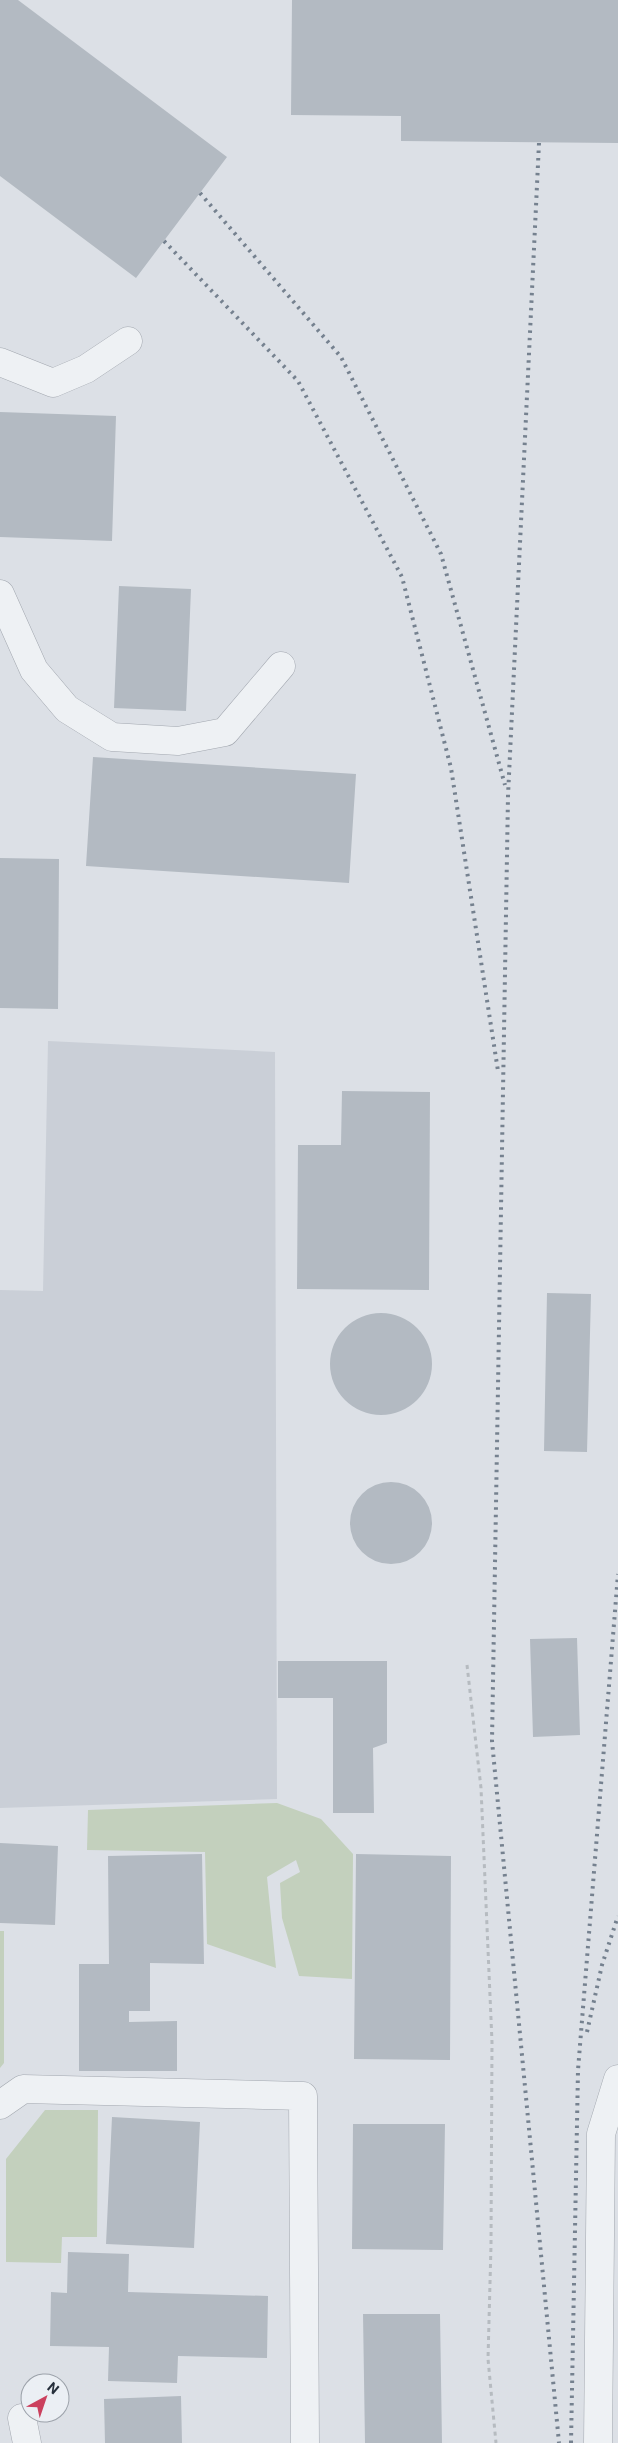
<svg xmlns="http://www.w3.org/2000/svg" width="618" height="2443" viewBox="0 0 618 2443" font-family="Roboto,sans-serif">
<rect width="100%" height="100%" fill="#dce0e6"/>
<!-- built -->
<path fill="#cacfd7" d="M48,1041l227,11 2,747 -277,9v-518l43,1z"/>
<!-- green -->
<path fill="#c3d0bd" d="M277,1803l44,16 32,35 -1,125 -53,-3 -17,-58 -2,-35 20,-11 -4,-12 -29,17 9,91 -69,-24 -2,-92 -118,-2 1,-40z
M0,1931h4v132l-4,5z
M45,2110h53l-1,127h-35l-1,26 -55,-1v-103z"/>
<!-- building -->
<path fill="#b3bac2" d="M0,0h18l209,157 -91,121 -136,-102z
M292,0h326v143l-217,-2v-25l-110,-1z
M0,412l116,4 -4,125 -112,-4z
M119,586l72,3 -5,122 -72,-3z
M93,757l263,17 -7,109 -263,-17z
M0,858l59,1 -1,150 -58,-1z
M342,1091l88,1 -1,198 -132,-1 1,-144h43z
M547,1293l44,1 -4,158 -43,-1z
M330 1364a51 51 0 1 1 102 0a51 51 0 1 1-102 0Z
M350 1523a41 41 0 1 1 82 0a41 41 0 1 1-82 0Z
M577,1638l3,97 -47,2 -3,-98z
M278,1661h109v82l-14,5 1,65h-41v-115h-55z
M0,1843l58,3 -3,79 -55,-2z
M202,1854l2,110 -54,-1v48h-21v11l48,-1v50h-98v-107h30l-1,-108z
M356,1854l95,2 -1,204 -96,-1z
M112,2117l88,5 -6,126 -88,-4z
M353,2124h92l-2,126 -91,-1z
M68,2252l61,2 -1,38 140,4 -1,62 -89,-2 -1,27 -69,-2 1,-34 -59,-1 1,-54 16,1z
M363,2314h77l2,129h-77z
M181,2396l1,47h-77l-1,-44z"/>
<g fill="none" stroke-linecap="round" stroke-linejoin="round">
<defs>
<path id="minor" d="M0,362l53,21 33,-14 42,-28
M0,594l34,76 33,39 45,28 66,4 47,-9 56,-66
M0,2105l23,-16 280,7 2,347
M22,2418l5,25
M598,2443l3,-309 17,-55"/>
</defs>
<!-- minor casing -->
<use href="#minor" stroke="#a2a7af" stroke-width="29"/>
<!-- path -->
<path stroke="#b6bbc0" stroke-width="3" stroke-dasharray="4 4" stroke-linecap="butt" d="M467,1665l14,123 11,254 -1,203 -3,114 8,84"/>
<!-- minor -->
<use href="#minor" stroke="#eef1f4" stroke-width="28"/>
<!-- rail -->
<path stroke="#75818f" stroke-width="4" stroke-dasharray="2.5 5" stroke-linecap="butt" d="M539,143l-31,653 -16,945 67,702
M200,193l141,164 100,197 64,231
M164,241l134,140 104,196 49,191 47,303
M587,2032l15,-67 16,-49
M571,2443l7,-373 40,-496"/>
</g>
<!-- north arrow -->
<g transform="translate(45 2398) rotate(40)"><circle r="24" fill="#ebeff4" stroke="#9ca2aa"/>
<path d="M0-4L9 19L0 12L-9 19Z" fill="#cb405e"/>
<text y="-8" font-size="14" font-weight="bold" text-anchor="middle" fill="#262f3b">N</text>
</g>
</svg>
